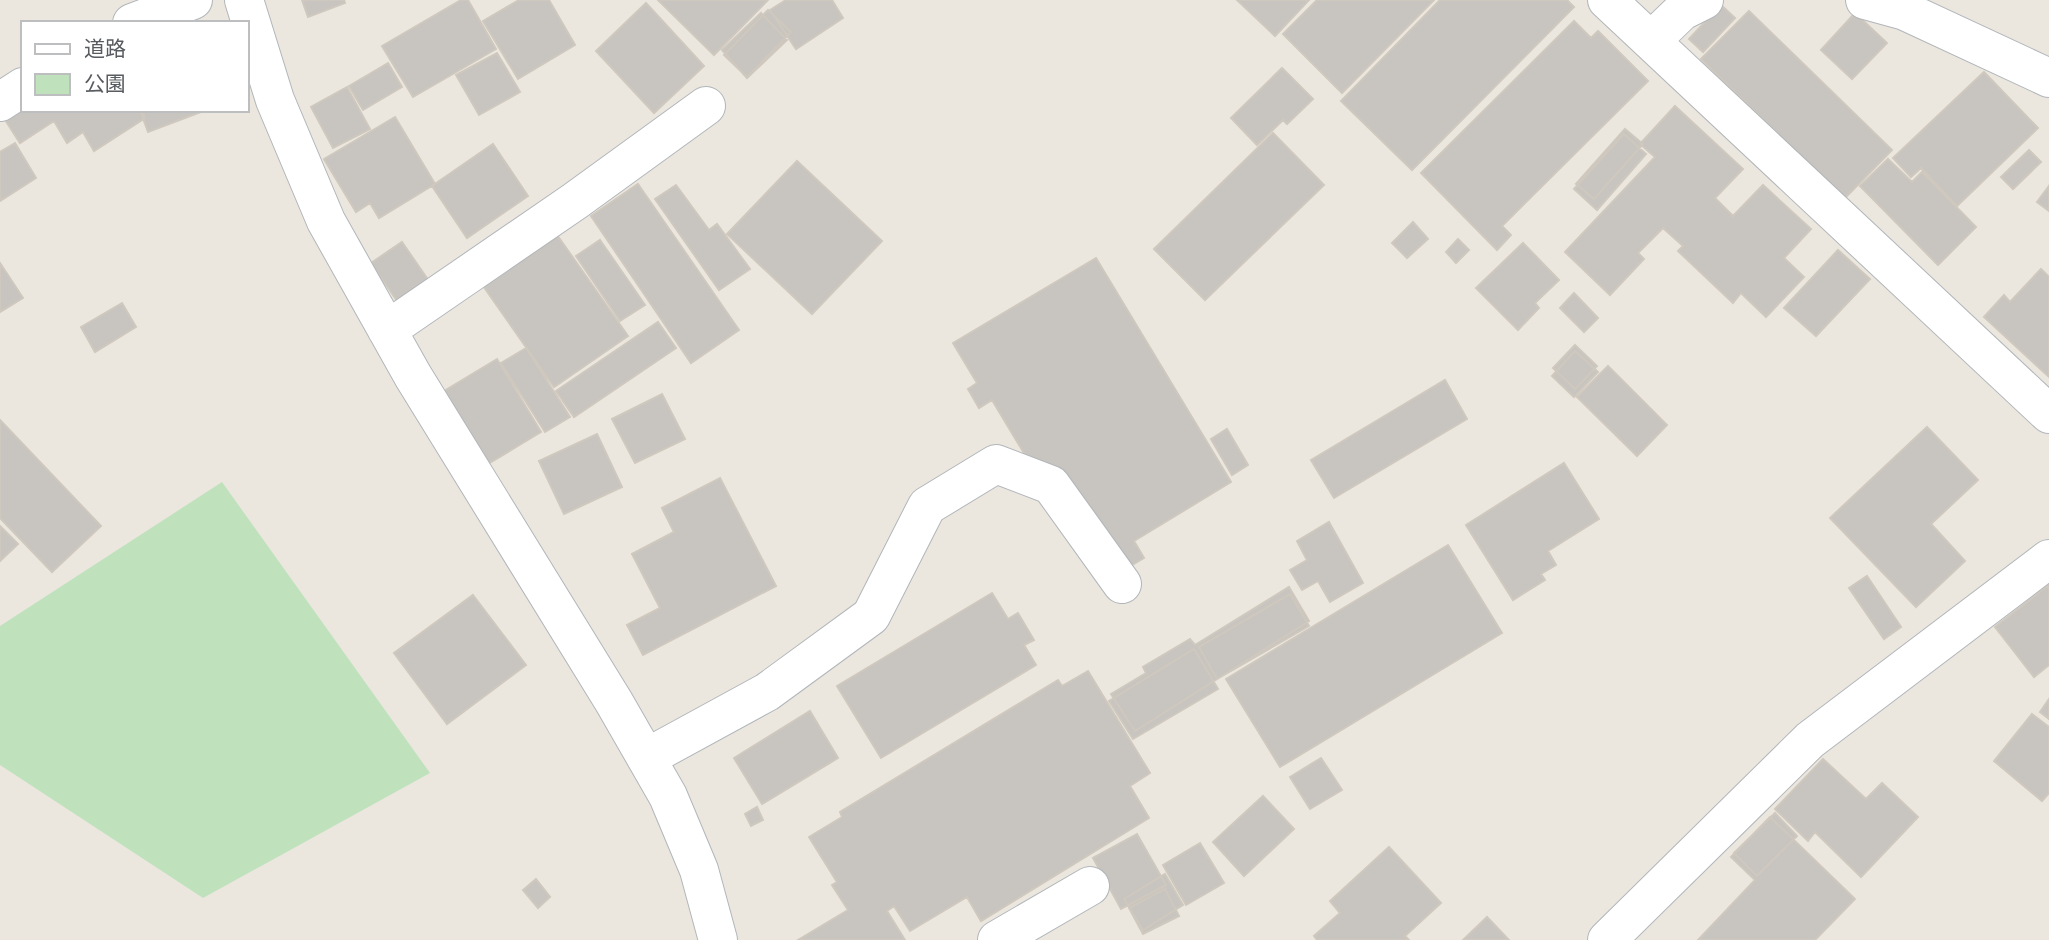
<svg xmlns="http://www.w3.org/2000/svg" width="2049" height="940" viewBox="0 0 2049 940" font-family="'Fira Sans','Noto Sans JP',sans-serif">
<rect width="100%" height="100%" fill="#ebe7df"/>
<!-- green -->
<path fill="#bfe2bc" d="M222,482l208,291 -227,125 -203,-133v-139z"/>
<!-- building -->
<path fill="#c8c4bf" stroke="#cfc8be" stroke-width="2" d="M302,0h42l1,3 -37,14z
M461,0h7l28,49 -83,48 -31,-51z
M519,0h30l26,45 -57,34 -35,-58z
M658,0h110l-54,55z
M786,0h46l11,18 -47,31 -26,-39z
M1237,0h72l-34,36z
M1317,0h117l-92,93 -59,-59z
M1440,0h127l7,7 -162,163 -71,-69z
M646,3l58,63 -50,47 -58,-62z
M1721,5l14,13 -32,34 -14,-13z
M768,10l23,22 -44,45 -23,-22z
M1749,11l143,139 -48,49 -143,-140z
M761,13l26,27 -40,38 -25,-28z
M1855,13l32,30 -35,36 -31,-29z
M1574,21l17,17 7,-7 50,50 -146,145 9,9 -14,15 -76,-77z
M497,53l23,39 -41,23 -23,-40z
M388,63l14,24 -39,23 -14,-24z
M1282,68l31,31 -26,25 -4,-4 -26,25 -26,-27z
M1984,72l54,56 -81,78 -36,-38 -10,9 -18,-19z
M347,87l23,42 -37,19 -22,-41z
M23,98v12h119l3,8 -51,33 -11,-19 -16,11 -13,-22 -34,22 -20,-31z
M1675,106l68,63 -28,29 18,18 30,-31 48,44 -27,29 20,19 -38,40 -25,-24 -8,10 -55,-52 5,-5 -20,-18 -25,25 6,6 -34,36 -45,-43 90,-95 -15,-13z
M140,110h66l-58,22z
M395,117l40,67 -56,34 -9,-15 -14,9 -32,-53z
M1625,129l18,15 -49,55 -18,-15z
M1273,133l51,52 -119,115 -51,-51z
M1624,134l22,20 -49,56 -23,-21z
M15,143l21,35 -36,23v-49z
M493,144l35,52 -61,42 -35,-52z
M2029,150l12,12 -28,27 -12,-12z
M1888,159l24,23 10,-10 54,55 -38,38 -78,-79z
M797,161l85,80 -70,73 -85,-80z
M638,184l101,146 -48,33 -100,-147z
M676,185l33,45 8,-6 33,45 -31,21 -64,-91z
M2049,186v25l-12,-9z
M1413,222l15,17 -21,19 -15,-15z
M555,232l73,104 -74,51 -73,-104z
M1458,239l11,11 -13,13 -10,-11z
M600,240l45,65 -25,16 -44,-65z
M402,242l31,45 -31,21 -31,-45z
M1523,243l36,37 -24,23 4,5 -21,22 -42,-42z
M1838,250l32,29 -54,57 -32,-28z
M1096,258l135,224 -97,59 10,17 -42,25 -110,-183 -13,8 -11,-19 9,-6 -24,-40z
M0,263l23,35 -23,14z
M2041,269l8,8v100l-65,-60 20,-22 6,7z
M1574,293l24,25 -14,14 -24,-24z
M122,303l14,24 -41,25 -14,-25z
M658,322l18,26 -102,69 -18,-26z
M1575,345l22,21 -22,23 -22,-21z
M526,348l44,69 -25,15 -44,-69z
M1575,351l23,21 -24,25 -22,-21z
M497,359l44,73 -53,32 -44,-73z
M1608,366l59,59 -30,31 -60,-59z
M1445,380l22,39 -133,79 -23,-38z
M662,394l23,45 -50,24 -23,-44z
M0,420l101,106 -49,46 -52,-54z
M1927,427l51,53 -47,44 34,37 -49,46 -86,-89z
M1227,429l21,36 -16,10 -21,-36z
M597,434l25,53 -58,27 -25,-53z
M1564,463l35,56 -51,32 8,14 -15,9 4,6 -32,20 -47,-75z
M720,478l56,108 -133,69 -16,-30 33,-17 -28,-54 42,-22 -12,-24z
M1329,522l34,61 -33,19 -12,-21 -16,9 -12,-20 17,-10 -10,-19z
M0,526l18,18 -18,17z
M1448,545l54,88 -222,134 -54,-88z
M1867,576l34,51 -17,12 -35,-51z
M2049,585v80l-15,12 -39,-50z
M1289,587l20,34 -174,110 -24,-37 35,-21 -3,-6 47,-28 5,6z
M992,593l16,26 10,-6 16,27 -10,5 12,20 -155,93 -44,-72z
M1290,594l19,32 -92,53 -18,-32z
M473,595l53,70 -79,59 -53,-71z
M1194,649l24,40 -85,50 -24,-38z
M1088,671l62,102 -20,13 19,32 -168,103 -14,-24 -57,34 -16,-25 -7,5 18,29h-107l50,-30 -16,-25 5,-3 -28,-45 33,-20 -2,-5 218,-132 4,6z
M2049,699v20l-9,-7z
M810,711l28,47 -76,46 -28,-46z
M2032,714l17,13v66l-7,8 -48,-40z
M1321,758l21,32 -32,19 -20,-32z
M1823,759l43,40 16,-16 36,34 -57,60 -46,-45 -7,9 -33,-32z
M1263,796l31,33 -50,47 -31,-34z
M757,807l6,13 -12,6 -6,-12z
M1775,813l22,23 -40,40 -23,-23z
M1770,817l85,82 -40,41h-117l57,-60 -24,-23z
M1137,834l29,51 -45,24 -28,-51z
M1200,843l24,40 -38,22 -23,-40z
M1389,847l52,56 -36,33 4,4h-92l-3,-4 26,-23 -10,-12z
M1165,874l18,31 -40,25 -19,-31z
M536,879l14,18 -12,11 -15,-18z
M1165,889l14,27 -36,18 -14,-26z
M1487,917l22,23h-46z"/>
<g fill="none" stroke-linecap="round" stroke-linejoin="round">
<defs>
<path id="minor" d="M244,0l31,100 51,121 87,155 201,326 54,94 31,74 19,70
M1607,0l442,414
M1865,0l40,11 144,67
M132,23l61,-23
M1651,41l31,-30 22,-11
M0,102l23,-15
M387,330l188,-129 131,-95
M646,758l121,-66 104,-76 56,-110 69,-42 55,21 71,99
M997,940l93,-54
M1607,940l203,-200 239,-181"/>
</defs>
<!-- minor casing -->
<use href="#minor" stroke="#b2b6ba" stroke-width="40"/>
<!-- minor -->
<use href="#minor" stroke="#fff" stroke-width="38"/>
</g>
<!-- legend -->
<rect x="21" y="21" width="228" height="91" fill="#ffffff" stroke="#bcbebf" stroke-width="2"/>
<rect x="35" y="44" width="35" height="10" fill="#ffffff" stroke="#bcbebf" stroke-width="2"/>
<text x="84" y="56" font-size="21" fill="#585c60">道路</text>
<rect x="35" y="74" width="35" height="21" fill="#bfe2bc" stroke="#bcbebf" stroke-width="2"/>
<text x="84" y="91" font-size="21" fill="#585c60">公園</text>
</svg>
